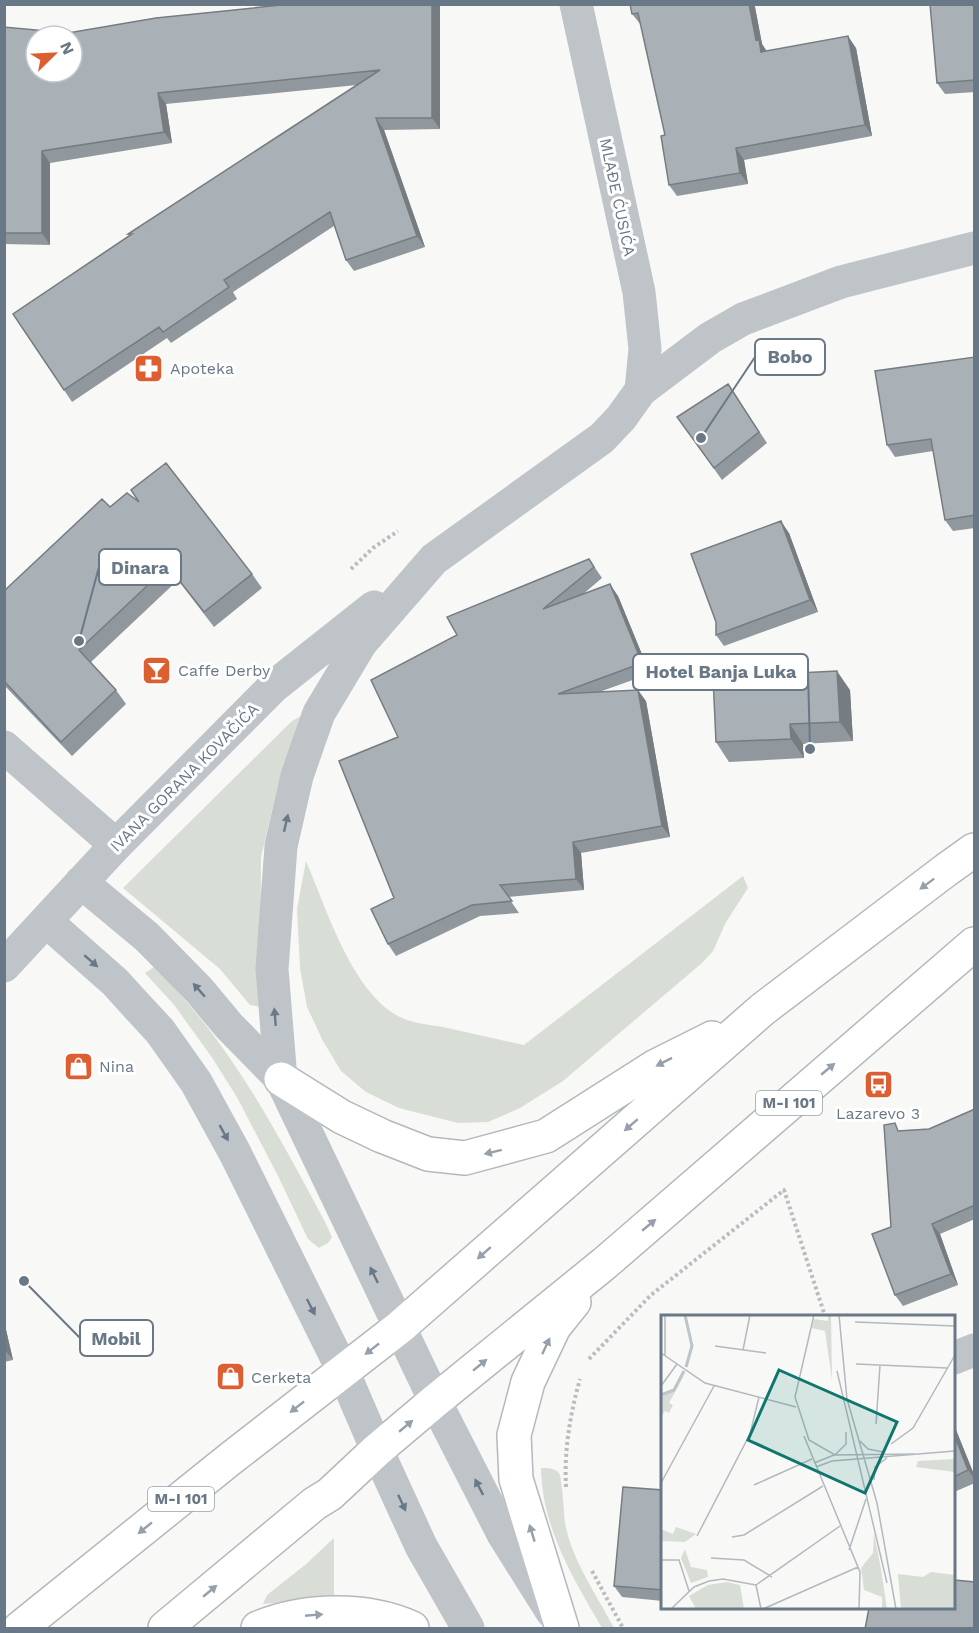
<svg xmlns="http://www.w3.org/2000/svg" width="979" height="1633" viewBox="0 0 979 1633" font-family="'Work Sans',sans-serif">
<rect width="100%" height="100%" fill="#f8f8f6"/>
<!-- green -->
<path fill="#d8ddd5" d="M307,713l-29,72 -17,72 -1,150 -10,-2 -30,-36 -97,-81 169,-167z
M306,861c21,48 48,140 101,159 12,4 25,5 36,7 27,6 54,12 81,18l219,-169 5,12 -22,34 -13,29 -11,12 -139,118 -43,27 -32,14 -30,1 -59,-15 -33,-16 -25,-21 -18,-30 -16,-34 -7,-39 -3,-59z
M154,967c74,72 122,163 170,253l8,17 -4,6 -9,5 -11,-9 -30,-63 -40,-77 -25,-40 -38,-53 -30,-33z
M541,1468c7,0 13,0 18,5 3,4 5,41 6,50 7,38 32,72 49,105h-12c-29,-50 -60,-100 -61,-160z
M334,1538v60l-71,6 4,-9 38,-30z"/>
<g fill="none" stroke-linecap="round" stroke-linejoin="round">
<defs>
<path id="primary" d="M281,1079l61,38 40,19 46,18 37,4 81,-22 110,-70 56,-28
M20,1628l210,-169 170,-132 363,-318 183,-139 28,-20
M165,1628l149,-124 16,-10 47,-44 58,-49 170,-138 369,-319
M258,1628c46,-19 108,-21 154,0
M562,1628l-46,-149 -2,-44 14,-53 26,-55 20,-25"/>
</defs>
<!-- primary casing -->
<use href="#primary" stroke="#b3b8bc" stroke-width="36"/>
<!-- path -->
<path stroke="#babdc0" stroke-width="4" stroke-dasharray="3 3" stroke-linecap="butt" d="M351,569l22,-21 25,-17
M589,1359l62,-64 133,-105 41,126
M566,1487c-2,-37 4,-72 14,-108
M592,1571l31,57"/>
<!-- minor -->
<path stroke="#bfc4c8" stroke-width="33" d="M641,390l69,-52 33,-19 98,-37 133,-34
M4,747l112,98
M954,1358l20,-8"/>
<!-- tertiary -->
<path stroke="#bfc4c8" stroke-width="33" d="M81,882l66,55 52,53 30,36 52,53
M47,922l68,60 20,22 25,27 36,51 39,71 108,218 34,79 44,96 47,82
M4,966l112,-121 157,-158 101,-80
M552,1612l-49,-78 -68,-133 -154,-322 -9,-110 9,-123 16,-70 22,-63 42,-70 73,-84 168,-121 19,-20 20,-28 4,-41 -6,-57 -63,-288"/>
<!-- primary -->
<use href="#primary" stroke="#fff" stroke-width="33"/>
</g>
<!-- wall -->
<path fill="#91989d" d="M291,4h149v125l-56,1 41,117 -71,24 -8,-11 -12,-34 -101,66 4,7 -66,44 -4,-5 -95,64 -59,-88 116,-79 -1,-1 229,-149 -191,19 6,39 -122,20v82l-46,-1v-217l64,6z
M630,4h123l2,3 7,37 5,7 89,-3 16,88 -128,24 4,24 -71,12 -8,-11 -4,-50 -24,-110 -9,-11z
M975,4v88l-30,2 -8,-11z
M975,357v171l-22,3 -8,-11 -12,-69 -38,6 -8,-12z
M736,396l31,47 -45,37 -45,-63z
M110,507l142,67 10,14 -48,39 -36,-47 -87,82 25,28 10,14 -54,52 -68,-71v-94z
M789,533l29,79 -94,34 -8,-11z
M589,559l13,19 -20,17 36,1 30,73 -7,3v5l-39,14 44,10 24,136 -89,16 3,37 -76,7 11,16 -39,3 -84,40 -8,-12 6,-46 4,-161 59,-102z
M850,690l3,51 -50,3 1,14 -75,4 -13,-20z
M975,1109v110l-35,15 18,51 -55,21 -8,-11 -4,-68 9,-96 29,-2z
M4,1321l9,39 -9,2z
M954,1425l21,52v6l-21,9z
M663,1490v111l-41,-4 -8,-11z"/>
<!-- shaded-wall -->
<path fill="#767c80" d="M432,4h8v125l-8,-11z
M749,4h4l2,3 7,37 4,7 -5,1 -5,-12z
M848,36l8,12 16,88 -7,-11z
M158,93l8,11 6,39 -8,-11z
M376,118l8,12 41,117 -8,-11z
M736,148l8,12 4,24 -8,-11z
M42,151l8,12v82l-8,-12z
M781,521l8,12 29,79 -8,-12z
M610,584l8,12 30,73 -8,-11z
M633,661l8,11v5l-7,-11z
M837,671l13,19 3,51 -13,-19z
M638,690l8,11 24,136 -8,-11z
M790,724l13,20 1,14 -13,-19z
M573,842l8,11 3,37 -8,-11z
M932,1224l8,10 18,51 -7,-11z
M4,1321l9,39 -9,-11z
M954,1425l21,52v2l-7,-9 -14,-36z"/>
<!-- building -->
<path fill="#a9b1b7" stroke="#767c80" stroke-width="1.5" fill-rule="evenodd" d="M291,4h141v114h-56l41,118 -71,24 -16,-48 -106,68 5,7 -66,45 -4,-5 -95,63 -51,-76 119,-80h-4l252,-164 -222,23 6,39 -122,19v82h-38v-206l64,6 88,-15zM36,36h36v36h-36z
M630,4h119l7,36 3,-1 2,13 87,-16 17,89 -129,23 4,25 -71,12 -8,-49 4,-1 -27,-122 -6,1z
M930,4h45v76l-38,3z
M975,357v158l-30,5 -14,-81 -44,6 -12,-74z
M728,384l31,48 -45,36 -37,-51z
M166,463l86,111 -48,38 -36,-46 -89,84 37,40 -55,52 -57,-61v-90l98,-92 8,8 17,-14 12,9 -8,-12z
M781,521l29,79 -94,35v-13l-25,-68z
M589,559l5,8 -51,42 67,-25 30,74 -7,3 1,5 -76,28 80,-4 24,136 -89,16 3,37 -76,6 12,16 -40,4 -84,39 -17,-35 23,-11 -55,-137 59,-24 -27,-57 86,-45 -10,-18z
M837,671l3,51 -50,2 1,15 -75,3 -3,-65z
M975,1109v96l-43,19 19,50 -56,21 -23,-61 19,-7 -7,-102 11,-2 3,8 31,-2z
M954,1434l14,36 -14,7z
M623,1487l40,3v100l-49,-4z
M954,1580l21,2v47h-110l4,-21h85z"/>
<!-- one-way arrows -->
<defs><path id="oneway-solid" d="M-6-.8H1V-3.2L6.5 0L1 3.2V.8H-6Z" transform="scale(1.5)"/></defs>
<g fill="#697886">
<use href="#oneway-solid" transform="translate(286 823) rotate(-77)"/>
<use href="#oneway-solid" transform="translate(91 961) rotate(41)"/>
<use href="#oneway-solid" transform="translate(199 990) rotate(-131)"/>
<use href="#oneway-solid" transform="translate(275 1017) rotate(-95)"/>
<use href="#oneway-solid" transform="translate(224 1133) rotate(61)"/>
<use href="#oneway-solid" transform="translate(374 1275) rotate(-116)"/>
<use href="#oneway-solid" transform="translate(311 1307) rotate(63)"/>
<use href="#oneway-solid" transform="translate(479 1487) rotate(-117)"/>
<use href="#oneway-solid" transform="translate(402 1503) rotate(65)"/>
</g>
<g fill="#96a0aa">
<use href="#oneway-solid" transform="translate(927 884) rotate(143)"/>
<use href="#oneway-solid" transform="translate(664 1062) rotate(153)"/>
<use href="#oneway-solid" transform="translate(828 1069) rotate(-40)"/>
<use href="#oneway-solid" transform="translate(631 1125) rotate(139)"/>
<use href="#oneway-solid" transform="translate(493 1152) rotate(166)"/>
<use href="#oneway-solid" transform="translate(649 1225) rotate(-40)"/>
<use href="#oneway-solid" transform="translate(484 1253) rotate(139)"/>
<use href="#oneway-solid" transform="translate(546 1346) rotate(-65)"/>
<use href="#oneway-solid" transform="translate(372 1349) rotate(142)"/>
<use href="#oneway-solid" transform="translate(480 1365) rotate(-39)"/>
<use href="#oneway-solid" transform="translate(297 1407) rotate(142)"/>
<use href="#oneway-solid" transform="translate(406 1426) rotate(-40)"/>
<use href="#oneway-solid" transform="translate(145 1528) rotate(141)"/>
<use href="#oneway-solid" transform="translate(532 1533) rotate(-107)"/>
<use href="#oneway-solid" transform="translate(210 1591) rotate(-40)"/>
<use href="#oneway-solid" transform="translate(314 1615) rotate(-5)"/>
</g>
<!-- icons -->
<defs>
<symbol id="pharmacy-square" viewBox="-11 -11 22 22"><rect x="-9" y="-9" width="18" height="18" rx="4" fill="#dd5e31" stroke="#fff"/><path d="M-2-6h4v4h4v4h-4v4h-4v-4h-4v-4h4Z" fill="#fff"/></symbol>
<symbol id="bar-square" viewBox="-11 -11 22 22"><rect x="-9" y="-9" width="18" height="18" rx="4" fill="#dd5e31" stroke="#fff"/><path d="M-6-5H6L.8 .8V4.5H3.5V6h-7V4.5H-.8V.8Z" fill="#fff"/></symbol>
<symbol id="shop-square" viewBox="-11 -11 22 22"><rect x="-9" y="-9" width="18" height="18" rx="4" fill="#dd5e31" stroke="#fff"/><path d="M-5-2.5h2.3a2.7 3.5 0 0 1 5.4 0H5L5.5 6h-11ZM-1.5-2.5h3a1.5 2.3 0 0 0-3 0Z" fill="#fff"/></symbol>
<symbol id="bus-square" viewBox="-11 -11 22 22"><rect x="-9" y="-9" width="18" height="18" rx="4" fill="#dd5e31" stroke="#fff"/><path d="M-5-6H5V4H4V6H2V4H-2V6H-4V4H-5ZM-3.5-4V0h7V-4ZM-3.5 1.2v1.5H-2V1.2ZM2 1.2v1.5H3.5V1.2Z" fill="#fff"/></symbol>
</defs>
<g fill-rule="evenodd">
<use href="#pharmacy-square" x="132" y="352" width="33" height="33"/>
<use href="#bar-square" x="140" y="654" width="33" height="33"/>
<use href="#shop-square" x="62" y="1050" width="33" height="33"/>
<use href="#bus-square" x="862" y="1068" width="33" height="33"/>
<use href="#shop-square" x="214" y="1360" width="33" height="33"/>
</g>
<g text-anchor="middle" stroke-width="6" stroke-linejoin="round" paint-order="stroke">
<!-- shield labels -->
<g fill="#fff" stroke="#96a0aa" stroke-width="1.5">
<rect x="756" y="1091" width="66" height="24" rx="4.5"/>
<rect x="148" y="1487" width="66" height="24" rx="4.5"/>
</g>
<g font-size="15" font-weight="bold" fill="#697886">
<text x="789" y="1108">M-I 101</text>
<text x="181" y="1504">M-I 101</text>
</g>
<!-- street labels -->
<g font-size="16" fill="#697886" stroke="#fff">
<text transform="translate(618 197) rotate(78)" y="6">MLAĐE ĆUSIĆA</text>
<text transform="translate(184 777) rotate(-45)" y="6">IVANA GORANA KOVAČIĆA</text>
</g>
<!-- poi labels -->
<g font-size="16" fill="#697886" stroke="#fff" text-anchor="start">
<text x="170" y="374">Apoteka</text>
<text x="178" y="676">Caffe Derby</text>
<text x="99" y="1072">Nina</text>
<text x="878" y="1119" text-anchor="middle">Lazarevo 3</text>
<text x="251" y="1383">Cerketa</text>
</g>
</g>
<!-- overview -->
<g transform="translate(661 1315)">
<rect width="294" height="294" fill="#f8f8f6"/>
<path d="M167,0h3l1,65 -7,-49 -13,-3 2,-9 14,2zM24,59l-16,29 4,2 -4,8 -4,-2 -4,6v-20l13,-6zM294,144v13l-39,-5 2,-6zM15,212l20,7 -11,8 -24,-1v-12l12,5zM213,218l7,36 6,40h-5v-12l-18,-7 -3,-22 12,-15zM24,234l6,18 16,3 1,7 -17,6 -10,-25zM270,257l24,3v34h-54l-3,-35 25,3zM66,267l13,3 4,24h-48l-7,-13 19,-11z" fill="#d8ddd5"/>
<path fill="none" stroke="#bbc5ca" stroke-width="3" d="M24,0l7,31 -6,21M0,80l13,-5 10,-19"/>
<path fill="none" stroke="#b2b9bf" stroke-width="1.5" d="M153,0l-19,82 14,43 26,15 79,-1M178,0l8,84 30,104 19,106M194,7l100,4M54,31l51,7M82,35l7,-35M0,38l44,30 91,24M4,41v-41M195,49l91,4M176,56l50,212M0,71l16,-22M215,109l4,-59M143,121l56,136 -1,37M199,126l8,8 15,3M230,129l22,-16 42,-73M174,140l11,-11v-12M153,148l20,-8M155,152l16,-6 123,-10M213,165l1,-13 12,-9M0,168l53,-97M93,170l58,-26M36,221l53,-102 9,-37M71,222l12,-2 79,-49M188,235l17,-51M50,243l33,2 28,17M0,245h18l10,31M95,270l84,-59M95,270l5,24M10,294l23,-22 15,-6 14,-2 33,6M102,294l95,-42"/>
<path fill="#0f766e" fill-opacity="0.15" stroke="#0f766e" stroke-width="3" d="M118,55l118,52 -32,71 -117,-53z"/>
<rect width="294" height="294" fill="none" stroke="#697886" stroke-width="3"/>
</g>
<!-- callouts -->
<path fill="none" stroke="#697886" stroke-width="2" d="M701 438L755 357M79 641L99 567M810 749L808 672M24 1281L80 1338"/>
<g fill="#697886" stroke="#fff" stroke-width="2">
<circle cx="701" cy="438" r="6"/>
<circle cx="79" cy="641" r="6"/>
<circle cx="810" cy="749" r="6"/>
<circle cx="24" cy="1281" r="6"/>
</g>
<g fill="#fff" stroke="#697886" stroke-width="2">
<rect x="755" y="339" width="70" height="36" rx="6"/>
<rect x="99" y="549" width="82" height="36" rx="6"/>
<rect x="633" y="654" width="175" height="36" rx="6"/>
<rect x="80" y="1320" width="73" height="36" rx="6"/>
</g>
<g font-size="18" text-anchor="middle" font-weight="bold" fill="#697886">
<text x="790" y="363">Bobo</text>
<text x="140" y="574">Dinara</text>
<text x="721" y="678">Hotel Banja Luka</text>
<text x="116" y="1345">Mobil</text>
</g>
<!-- border -->
<rect width="979" height="1633" fill="none" stroke="#697886" stroke-width="12"/>
<!-- north arrow -->
<g transform="translate(54 54) rotate(66)"><circle r="28" fill="#ffffff" stroke="#c3c9cf" stroke-width="1.5"/>
<path d="M0-4.5L10 22L0 15L-10 22Z" fill="#dd5e31"/>
<text y="-9" font-size="16" font-weight="bold" text-anchor="middle" fill="#697886">N</text>
</g>
</svg>
